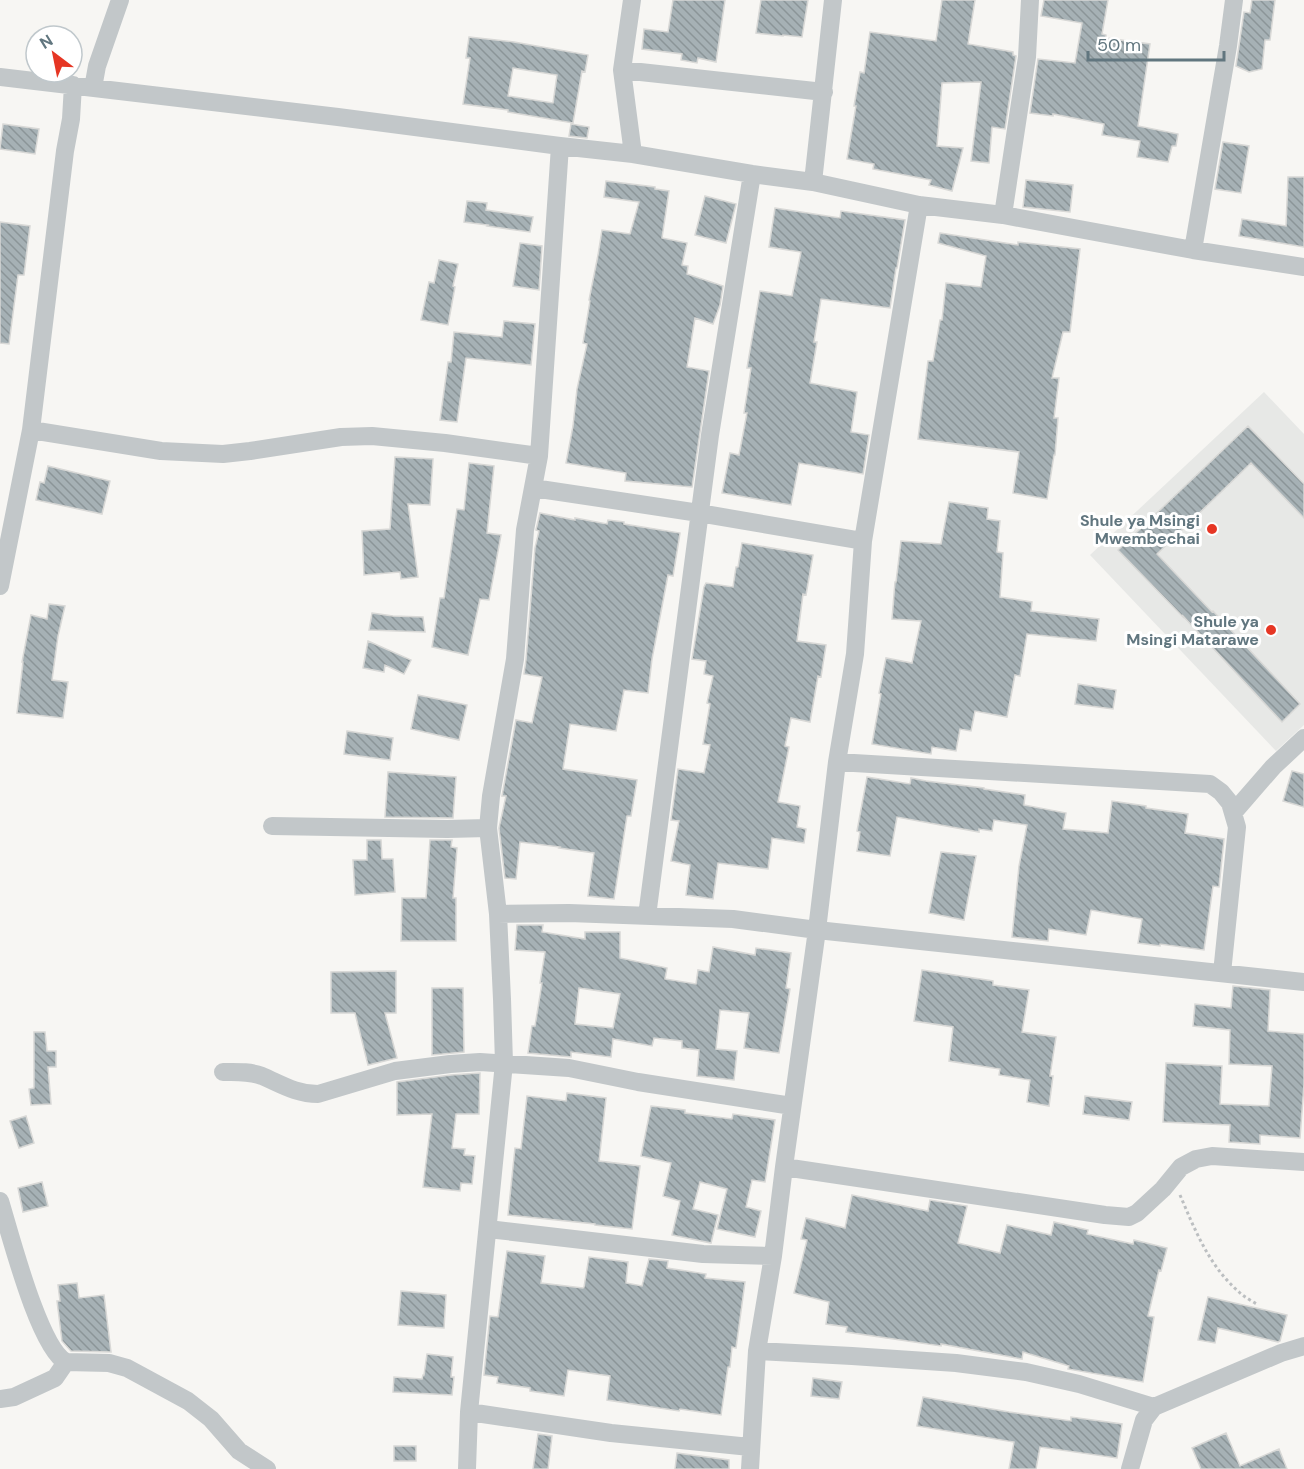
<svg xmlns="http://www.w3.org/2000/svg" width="1304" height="1469" viewBox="0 0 1304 1469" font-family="'DM Sans',sans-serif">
<defs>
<pattern id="building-back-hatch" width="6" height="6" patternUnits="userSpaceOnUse" patternTransform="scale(1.5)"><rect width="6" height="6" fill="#a6b1b5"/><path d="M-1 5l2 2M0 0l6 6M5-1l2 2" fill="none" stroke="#8b9598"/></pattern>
</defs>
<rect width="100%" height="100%" fill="#f7f6f3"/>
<!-- built -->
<path fill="#e7e8e6" d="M1264,392l40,42v291l-28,26 -186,-196z"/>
<!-- building -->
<path fill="url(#building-back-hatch)" stroke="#d8d8d6" stroke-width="1.5" fill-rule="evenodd" d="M673,0h52l-9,62 -18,-4 -1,5 -16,-3 1,-6 -40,-5 2,-20 24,3z
M761,0h47l-6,37 -19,-2v1l-27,-3z
M942,0h33l-7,44 45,8v3l3,1 -11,73 -13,-2 -3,36 -18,-2 10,-79 -39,1 -5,63 26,2 -11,43 -23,-6 2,-5 -58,-11 1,-5 -27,-5 9,-53h-2l6,-34 4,1 6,-41 66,9z
M1044,0h64l-6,34 4,1v3l44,6 -12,82 40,8 -2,12h-4l-4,16 -31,-5 3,-16 -38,-6 2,-11 -51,-10v2l-23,-3 8,-54 37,4 7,-40 -41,-7z
M1252,0h23l-5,40h-5l-3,29 -13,3 -13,-6 8,-54 6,1z
M469,37l45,5 74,13 -3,17 -3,-1 -9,52 -65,-11v-2l-45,-6 7,-46h-4zM513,68l44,7 -4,28 -45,-7z
M3,124l36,5 -4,25 -35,-5z
M571,124l18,3 -2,11 -18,-2z
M1223,142l26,4 -8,47 -26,-4z
M1288,177h16v70l-65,-11 3,-17 44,7z
M1026,180l47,5 -3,27 -47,-5z
M606,181l49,6v2l14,2 -7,47 25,5 -5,22 6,1 -1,8 36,12 -3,19 -7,19 -18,-6 -8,49 22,4 -17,116 -67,-6 1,-8 -60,-10 7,-37 4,-37 10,-45 -4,-1 7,-42 -1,-1 9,-45 4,-25 28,4 9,-32 -35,-5z
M705,196l31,8 -10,39 -31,-8z
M467,201l20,2 -1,7 47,7 -3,15 -43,-6 1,-1 -24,-3z
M775,208l65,10 1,-7 64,9 -8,48h-1l-6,40 -69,-9 -7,43h3l-7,41 47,9 -6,40 18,3 -6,39 -64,-11 -8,42 -69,-12 8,-40 9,2 8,-42h-3l7,-45h-4l13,-77 32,5 9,-44 -32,-5z
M0,222l30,4 -6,49h-6l-9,69 -9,-1z
M940,233l78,12v-3l62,7 -10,83h-7l-11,46h7l-5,40h4l-3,37h-1l-7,44 -34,-6 6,-41 -101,-13 10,-78h5l7,-41h2l4,-37 35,4 5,-31 -48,-13z
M520,243l22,3 -3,44 -26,-4z
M439,260l19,4 -5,22 2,1 -7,38 -27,-5 8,-38 5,1z
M504,321l31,3 -4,41 -65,-7 -9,64 -17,-2 8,-58h3l3,-30 48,5z
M1248,426l56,58v34l-53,-55 -94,91 55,58 1,-1 87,93 -18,18 -99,-106v1l-65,-67z
M395,457l38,2 -3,46 -22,-1 10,73 -17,2 -1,-7 -36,3 -2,-44 28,-2z
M469,463l25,3 -7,67 14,2 -12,65 -9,-1 -12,56 -36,-8 8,-49h4l13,-89 7,1z
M48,466l62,15 -8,33 -66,-14 4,-18 4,1z
M949,502l39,6 -1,11 13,2 -3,31 6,1 -3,44 32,5 -1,9 68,8 -3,22 -69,-7 -7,42 -5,-1 -8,42 -32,-6 -4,20 -11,-2 -4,22 -24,-4 -1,7 -59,-10 9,-50 -2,-1 7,-35 26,5 9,-42 -29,-2 3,-37h1l5,-41 40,3z
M540,513l35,7v-2l32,6 1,-4 16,2v2l56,9 -7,43 -5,-1 -16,84 -4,34 -24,-3 -8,41 -46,-7 -7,45 74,11 -6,36h-4l-13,83 -26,-3 6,-43 -35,-5 1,-1 -40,-5 -4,37 -11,-1 -6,-50 7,-32h-4l14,-76 16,3 10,-46 -18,-3 2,-14 9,-112 4,-17 -3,-1z
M742,543l71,12 -7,40 -3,-1 -6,47 29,4 -5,32 -3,-1 -8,46 -19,-4 -6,28 4,1 -11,55 22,4 -3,21 9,2 -2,14 -32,-5 -4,31 -50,-6 -5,36 -27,-4 4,-30 -19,-4 8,-40 -8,-1 7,-51 26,4 6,-28 -7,-1 7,-40 -3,-1 6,-27 -9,-2 2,-13 -14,-2 12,-72 2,-4 27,4 3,-20h2z
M49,604l16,2 -7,30 -6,44 16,2 -5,36 -46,-5 6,-51h-1l9,-47 16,4z
M372,613l21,3 30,1 2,15 -56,-2z
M368,641l43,19 -7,14 -19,-9 -1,7 -21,-4z
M1078,684l38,6 -3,19 -38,-5z
M418,695l49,10 -8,35 -48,-11z
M347,731l46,7 -3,22 -46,-6z
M1292,771l12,3v33l-21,-6z
M388,772l68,5 -3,41 -68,-1z
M867,777l43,7 1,-6 15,3 58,7v1l41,6 -1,10 42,8 -3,16 45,4 4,-32 34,5v2l42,6 -3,19 39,6 -5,48 -6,-1 -9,64 -44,-6v2l-22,-3 4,-24 -51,-9 -5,25 -37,-6 -1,12 -36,-4 7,-71 8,-41 -33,-5 -2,11 -13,-2v3l-82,-15 -7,39 -33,-5 3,-19 -3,-1z
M367,840h14l1,19h11l2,33 -40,3 -2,-35h14z
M430,840h22l-1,7 6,1 -4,50h3v43h-55l1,-43h24z
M941,852l35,4 -12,64 -35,-7z
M517,925h26l-1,7 43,7v-7h35v26l47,10 -2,11 31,5 2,-14 11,2 4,-25 42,8 1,-7 35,5 -5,35 4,1 -11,64 -35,-5 5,-35 -29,-3 -4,39 21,2 -3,29 -37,-4 2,-26 -17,-2v-7l-28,-3 -2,8 -39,-7 -2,18 -40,-5v5l-43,-4 4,-27h3l7,-43h-2l5,-31 -30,-2zM579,988l41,6 -7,34 -38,-4z
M922,970l71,11v4l36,5 -7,42 34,5 -6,39h3l-4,30 -22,-4 3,-22 -31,-5 1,-6 -51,-8 4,-34 -39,-6z
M396,971v42h-11l12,45 -29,7 -13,-52h-24v-41z
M1233,986l37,4 -2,41 36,3v50l-4,54 -40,-3v9l-31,-2 1,-17 -67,-3 3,-59 56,3 -2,38 49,2 3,-40 -43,-2 1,-34 -37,-4 2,-22 36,4z
M432,988h31l1,64 -32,3z
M34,1032h11l2,19h9v16h-8l3,37 -20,1 -2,-16 5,-1z
M480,1073l-1,41h-23l-4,34 13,1 -1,6 11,1 -3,28 -11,-1 -1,8 -37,-4 9,-73 -35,1v-33l54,-7z
M567,1093l39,5 -7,63 41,5 -8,63 -37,-4v-1l-87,-9 7,-67 6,1 6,-53 39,5z
M1085,1096l47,6 -3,18 -46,-6z
M651,1106l34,4v3l47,6 1,-5 42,6 -10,62 -13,-2 -6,27 15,4 -6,26 -38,-8 10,-40 -27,-7 -7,27 25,6 -7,28 -39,-8 8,-34 -17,-5 8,-33 -30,-7z
M26,1116l8,27 -15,5 -9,-27z
M42,1182l6,24 -25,6 -5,-24z
M852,1195l76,16 2,-11 37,6 -9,37 42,10 7,-28 44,10 3,-13 34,8 -1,4 46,10 1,-4 33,8 -6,23 -2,-1 -11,46 6,1 -11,65 -75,-13 1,-3 -46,-14 -1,7 -81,-15v2l-95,-14 1,-5 -21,-3 3,-22 -35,-9 13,-53 -6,-1 5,-21 39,10z
M507,1251l38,5 -4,27 42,5 1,-1 5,-30 39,5 -2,21 16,3 7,-27 19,2 -1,7 39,6 -1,4 40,4 -9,66 -4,-1 -2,20h-2l-7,48 -41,-6 -1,2 -72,-11 3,-24 -42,-6 -4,26 -34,-5v-3l-33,-5 1,-6 -14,-2 6,-59 8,1z
M77,1283l2,15 25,-3 7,57 -40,-1 -9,-10 -5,-40h3l-2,-16z
M401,1291l45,4 -2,33 -46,-3z
M1208,1297l79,18 -7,26 -2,1 -60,-14 -3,15 -17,-3z
M427,1354l26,3 -2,20h3l-2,18 -59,-3 1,-15 28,2 1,-4h1z
M813,1378l29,4 -3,17 -28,-3z
M923,1397l86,15 62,9v-4l51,7 -5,34 -77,-11 -4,22h-27l5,-27 -97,-16z
M1226,1433l14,33 39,-17 8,20h-86l-9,-21z
M538,1434l14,2 -4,33h-15z
M394,1446h22v15h-22z
M677,1453l52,7v9h-54z"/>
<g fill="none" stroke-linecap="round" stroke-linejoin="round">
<!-- path -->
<path stroke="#bcbfc1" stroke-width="3" stroke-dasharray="3 3" stroke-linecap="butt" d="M1180,1195c15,35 29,71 59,97 5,5 13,9 19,13"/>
<!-- minor -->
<path stroke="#c2c7c9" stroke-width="18" d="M632,0l-10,70 11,84
M622,70l202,22
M0,77l338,40 222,29 73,8 119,20 61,8 106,23 84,10 190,35 111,17
M93,88l4,-22 23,-66
M813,182l20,-182
M1003,215l24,-158 3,-57
M1193,250l35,-204 6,-46
M31,430l130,21 62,3 27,-3 91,-14 31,-1 73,7 94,13
M533,488l166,25 164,28
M0,586l31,-156 34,-279 6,-32 2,-34
M837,762l373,22 11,8 9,11 7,24 -15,146
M1233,813l40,-46 31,-29
M272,826l175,3 41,-1
M498,914l71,-1 164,6 84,11 487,52
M647,916l63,-481 42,-261
M223,1072c13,0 26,-1 39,4 19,8 34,18 56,18l77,-23 55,-7 30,-2 89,6 69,14 154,24
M784,1167l321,48 24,2 8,-4 26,-24 18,-22 15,-8 16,-3 92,6
M0,1201c10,32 39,147 66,161l43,1 18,5 13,7 48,26 23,18 28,32 28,18
M488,1229l215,25 70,2
M757,1351l95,5 104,7 70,9 53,12 75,23
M0,1399l14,-2 41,-19 11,-16
M469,1412l142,21 139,14
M467,1469l2,-57 35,-349 -2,-64 -4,-85 -10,-86 3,-32 24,-137 10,-129 14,-74 21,-310
M750,1469l7,-118 16,-95 11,-89 33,-237 20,-168 18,-108 8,-113 56,-336
M1130,1469l14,-49 10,-13 127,-54 23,-7"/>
</g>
<!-- markers -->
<g fill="#e63624" stroke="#fff" stroke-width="2">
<circle cx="1212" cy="529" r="6"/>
<circle cx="1271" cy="630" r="6"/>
</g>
<g text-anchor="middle" stroke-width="6" stroke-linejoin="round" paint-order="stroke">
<!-- poi labels -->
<g font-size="16" font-weight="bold" fill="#61767f" stroke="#fff" text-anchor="end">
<text x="1200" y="526">Shule ya Msingi<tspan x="1200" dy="18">Mwembechai</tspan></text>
<text x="1259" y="627">Shule ya<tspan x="1259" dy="18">Msingi Matarawe</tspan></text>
</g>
</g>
<!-- north arrow -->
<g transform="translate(54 54) rotate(328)"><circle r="28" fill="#ffffff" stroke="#c0c8cc" stroke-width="1.5"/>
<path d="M0-4.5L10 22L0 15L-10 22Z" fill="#e63624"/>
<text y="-9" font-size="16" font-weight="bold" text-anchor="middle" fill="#61767f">N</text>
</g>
<!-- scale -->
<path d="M1088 51v9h136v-9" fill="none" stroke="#61767f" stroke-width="3"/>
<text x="1097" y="51" font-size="18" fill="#61767f" stroke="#ffffff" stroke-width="4.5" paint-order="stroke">50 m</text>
</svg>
